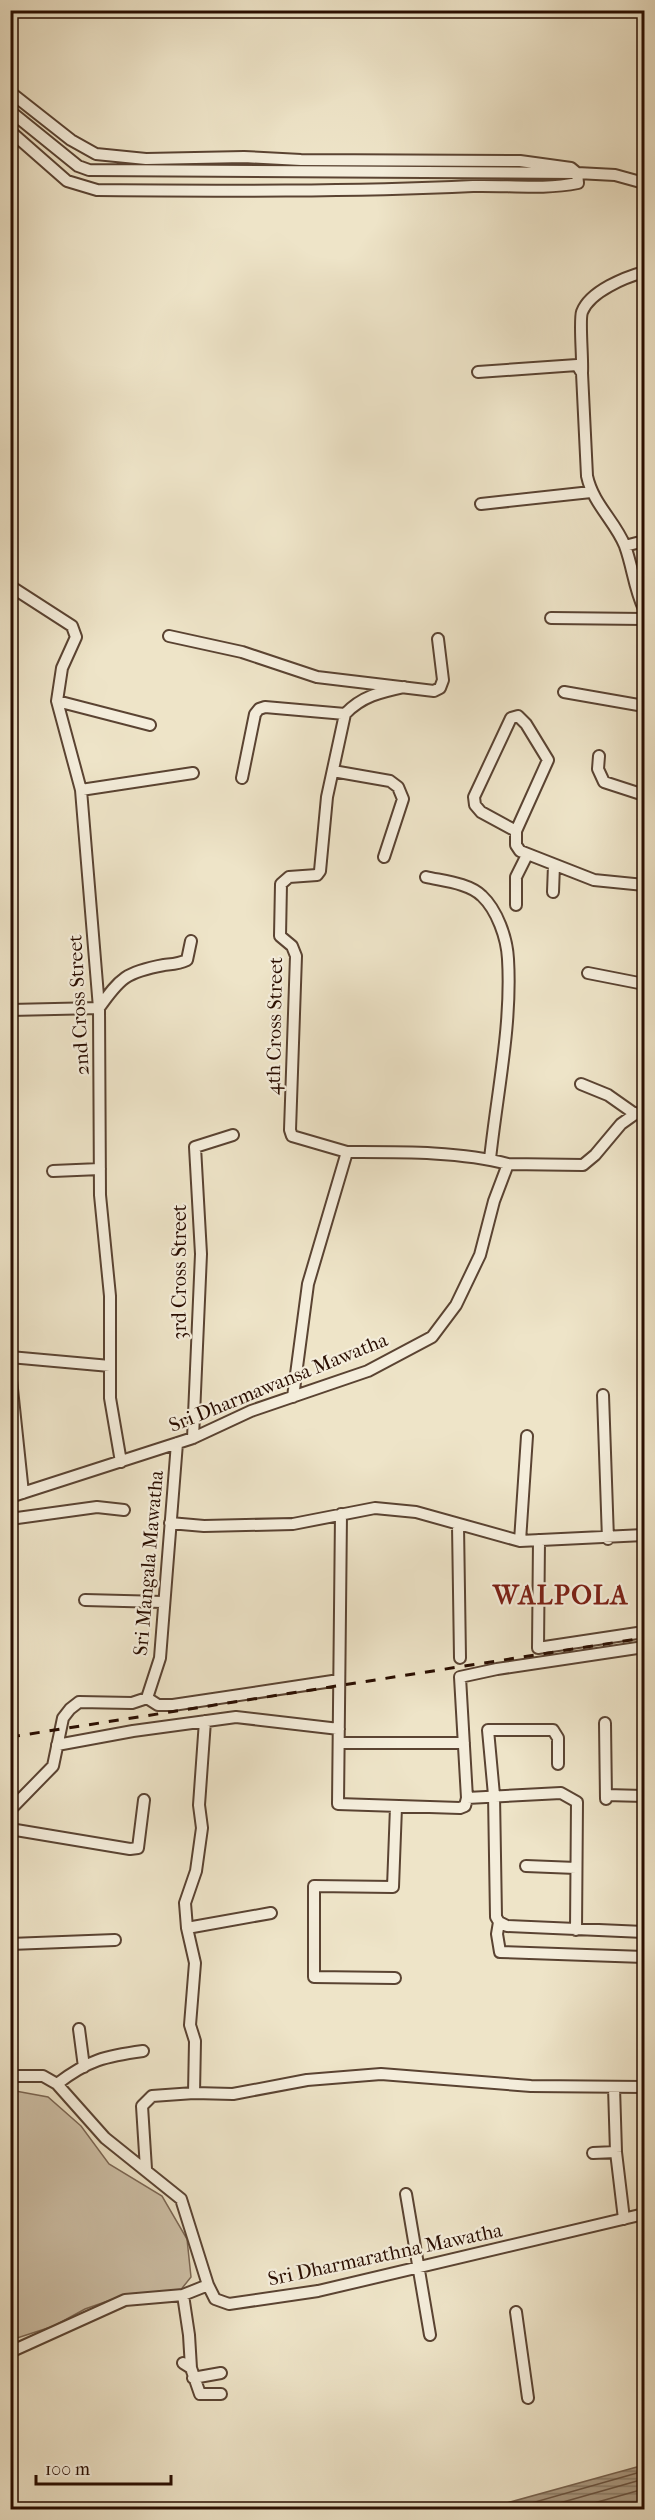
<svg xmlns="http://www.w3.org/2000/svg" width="655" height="2520" viewBox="0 0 655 2520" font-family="'IM FELL French Canon',serif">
<defs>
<pattern id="water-rules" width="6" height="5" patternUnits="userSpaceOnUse" patternTransform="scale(1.5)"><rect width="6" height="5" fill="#ab9b84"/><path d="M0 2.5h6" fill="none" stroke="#8b7d6a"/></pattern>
</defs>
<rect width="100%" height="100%" fill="#eee4c8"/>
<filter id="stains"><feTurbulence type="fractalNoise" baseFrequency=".00333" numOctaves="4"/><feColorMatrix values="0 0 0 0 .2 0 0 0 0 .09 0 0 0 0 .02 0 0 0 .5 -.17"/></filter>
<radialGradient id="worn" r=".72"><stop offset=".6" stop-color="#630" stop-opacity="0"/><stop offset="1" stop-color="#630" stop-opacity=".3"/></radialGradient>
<!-- green -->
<path fill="#cdbfa6" stroke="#7b6653" stroke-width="1.5" d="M10,2090l38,7 33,29 28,38 53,32 25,43 4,38 -12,15 -54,3 -40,14 -31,17 -43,14z"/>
<!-- water -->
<path fill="url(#water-rules)" stroke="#77624f" stroke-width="1.5" d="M331,11h46l-28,6z
M644,2465v44h-159z"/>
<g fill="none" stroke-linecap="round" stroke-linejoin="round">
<!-- shore -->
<path stroke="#6a5442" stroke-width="1.5" d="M507,2510l137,-39
M535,2510l109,-31
M569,2510l75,-21"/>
<defs>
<path id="minor" d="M10,92l61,48 25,14 50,5 98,-2 57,3 219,1 51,7 6,5 1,10c-35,7 -70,2 -105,3 -125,6 -250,5 -376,4l-30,-9 -57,-50
M10,111l68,55 11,4 488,3 38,2 29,8
M478,372l99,-7 5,8 5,103c6,28 28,45 38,70 8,22 9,42 19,63
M582,373c1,-13 -3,-53 0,-61 8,-21 44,-35 62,-40
M481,504l110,-12
M625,546l19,-5
M10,586l62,40 4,11 -14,31 -5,33 24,89 18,218 1,187 10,101v102l11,64
M551,618l93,1
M169,636l73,16 75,25 117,14 6,-3 3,-8 -5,-41
M564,692l80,14
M57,701l93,24
M599,756l-1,13 6,13 40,13
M333,771l57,10 8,6 5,12 -19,58
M242,778l13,-64 4,-5 6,-2 80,7
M81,790l112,-17
M516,831l-35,-19 -6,-7 -1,-8 37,-79 7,-2 8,8 22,36 -32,71v14l4,6 74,29 50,5
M426,877c17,4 43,6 56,19 15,14 25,42 26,63 4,66 -11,134 -18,200
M553,892l1,-27
M516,905v-28l11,-22
M588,973l56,11
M10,1010l89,-2c21,-30 27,-36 65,-43 9,-1 15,-1 23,-5l4,-19
M581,1084l27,11 27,19
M347,1152c50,0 113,-1 161,12
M53,1171l47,-2
M10,1357l100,9
M10,1370l13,123
M603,1395l5,144
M293,1397l15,-113 39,-132 -55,-16 -2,-6 6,-174 -4,-10 -12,-10 1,-52 8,-7 28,-2 3,-4 7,-74 18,-83c17,-18 36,-22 59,-27
M193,1438l8,-184 -6,-107 38,-12
M10,1497l183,-59 58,-27 117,-40 64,-34 24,-32 24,-50 14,-54 14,-37 75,1 12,-10 26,-31 14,-10 9,-2
M341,1514l-3,290 122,4 5,-2 2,-8 -7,-121 37,-8 147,-22
M10,1519l87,-12 27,3
M170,1523l34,3 89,-2 82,-16 41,4 104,29 124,-6
M458,1525l2,133
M539,1540l-1,108 106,-16
M520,1541l7,-105
M85,1600l78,2
M147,1698l11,7h15l166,-25
M605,1723l1,76
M339,1743h125
M57,1745l76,-14 103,-14 103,12
M558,1764v-26l-5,-8h-65l6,65 2,122 3,5 8,4 137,6
M606,1795l38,1
M467,1798l94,-5 16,9 -1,128
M10,1810l43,-44 10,-48 7,-9 9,-7 53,1 15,-5 13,-40 17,-215
M10,1829l120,20 8,-1 6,-48
M526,1866l50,2
M499,1922l-2,12 3,18 144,5
M187,1928l84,-15
M10,1944l105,-4
M395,1978l-81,-1v-91l79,1 3,-80
M79,2029l5,38
M10,2076h33l14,8 48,54 76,61 27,86 7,14 14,5 89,-13 326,-77
M57,2084c31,-24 49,-28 86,-33
M614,2087l2,65 8,67
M194,2093l1,-52 -5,-16 5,-62 -8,-35 -2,-25 11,-32 6,-43 -3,-23 6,-84
M593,2153l23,-1
M146,2169l-4,-63 10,-10 42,-3 39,1 74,-14 74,-6 150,12 113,1
M406,2194l24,141
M183,2295l6,40 2,33
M516,2312l12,86
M10,2352l115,-52 58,-5 25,-10
M183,2363l8,5 9,26h21
M193,2378l28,-5"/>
</defs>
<!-- minor casing -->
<use href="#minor" stroke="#5a4332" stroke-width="14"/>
<!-- minor -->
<use href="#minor" stroke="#f4eddb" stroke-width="10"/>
<!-- rail -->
<path stroke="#290d00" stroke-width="3" stroke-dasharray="10 10" stroke-linecap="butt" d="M10,1737l634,-99"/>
</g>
<g text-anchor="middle" stroke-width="4.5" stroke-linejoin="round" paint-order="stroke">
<!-- street labels -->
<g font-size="20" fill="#290d00" stroke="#f4eddb">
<text transform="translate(78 1005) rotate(-93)" y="7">2nd Cross Street</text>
<text transform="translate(274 1026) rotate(-89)" y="7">4th Cross Street</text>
<text transform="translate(179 1272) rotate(-90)" y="7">3rd Cross Street</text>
<text transform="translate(278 1382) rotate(-22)" y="7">Sri Dharmawansa Mawatha</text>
<text transform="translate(148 1563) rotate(-85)" y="7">Sri Mangala Mawatha</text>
<text transform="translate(385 2254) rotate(-12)" y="7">Sri Dharmarathna Mawatha</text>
</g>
<!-- district labels -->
<g font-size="26" font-weight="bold" letter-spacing="1.5" fill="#7a1f14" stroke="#f4eddb">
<text x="561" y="1604">WALPOLA</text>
</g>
</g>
<!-- margin -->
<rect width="655" height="2520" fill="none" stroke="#eee4c8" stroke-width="36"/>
<rect x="12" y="12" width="631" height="2496" fill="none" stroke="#290d00" stroke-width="3"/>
<rect x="18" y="18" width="619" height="2484" fill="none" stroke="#290d00" stroke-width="1.5"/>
<!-- scale -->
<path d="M36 2475v9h135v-9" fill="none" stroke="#290d00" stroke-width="3"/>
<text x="45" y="2475" font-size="18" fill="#290d00" stroke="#f4eddb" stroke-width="4.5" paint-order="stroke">100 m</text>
<rect width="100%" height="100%" filter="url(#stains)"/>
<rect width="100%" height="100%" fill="url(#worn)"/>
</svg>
